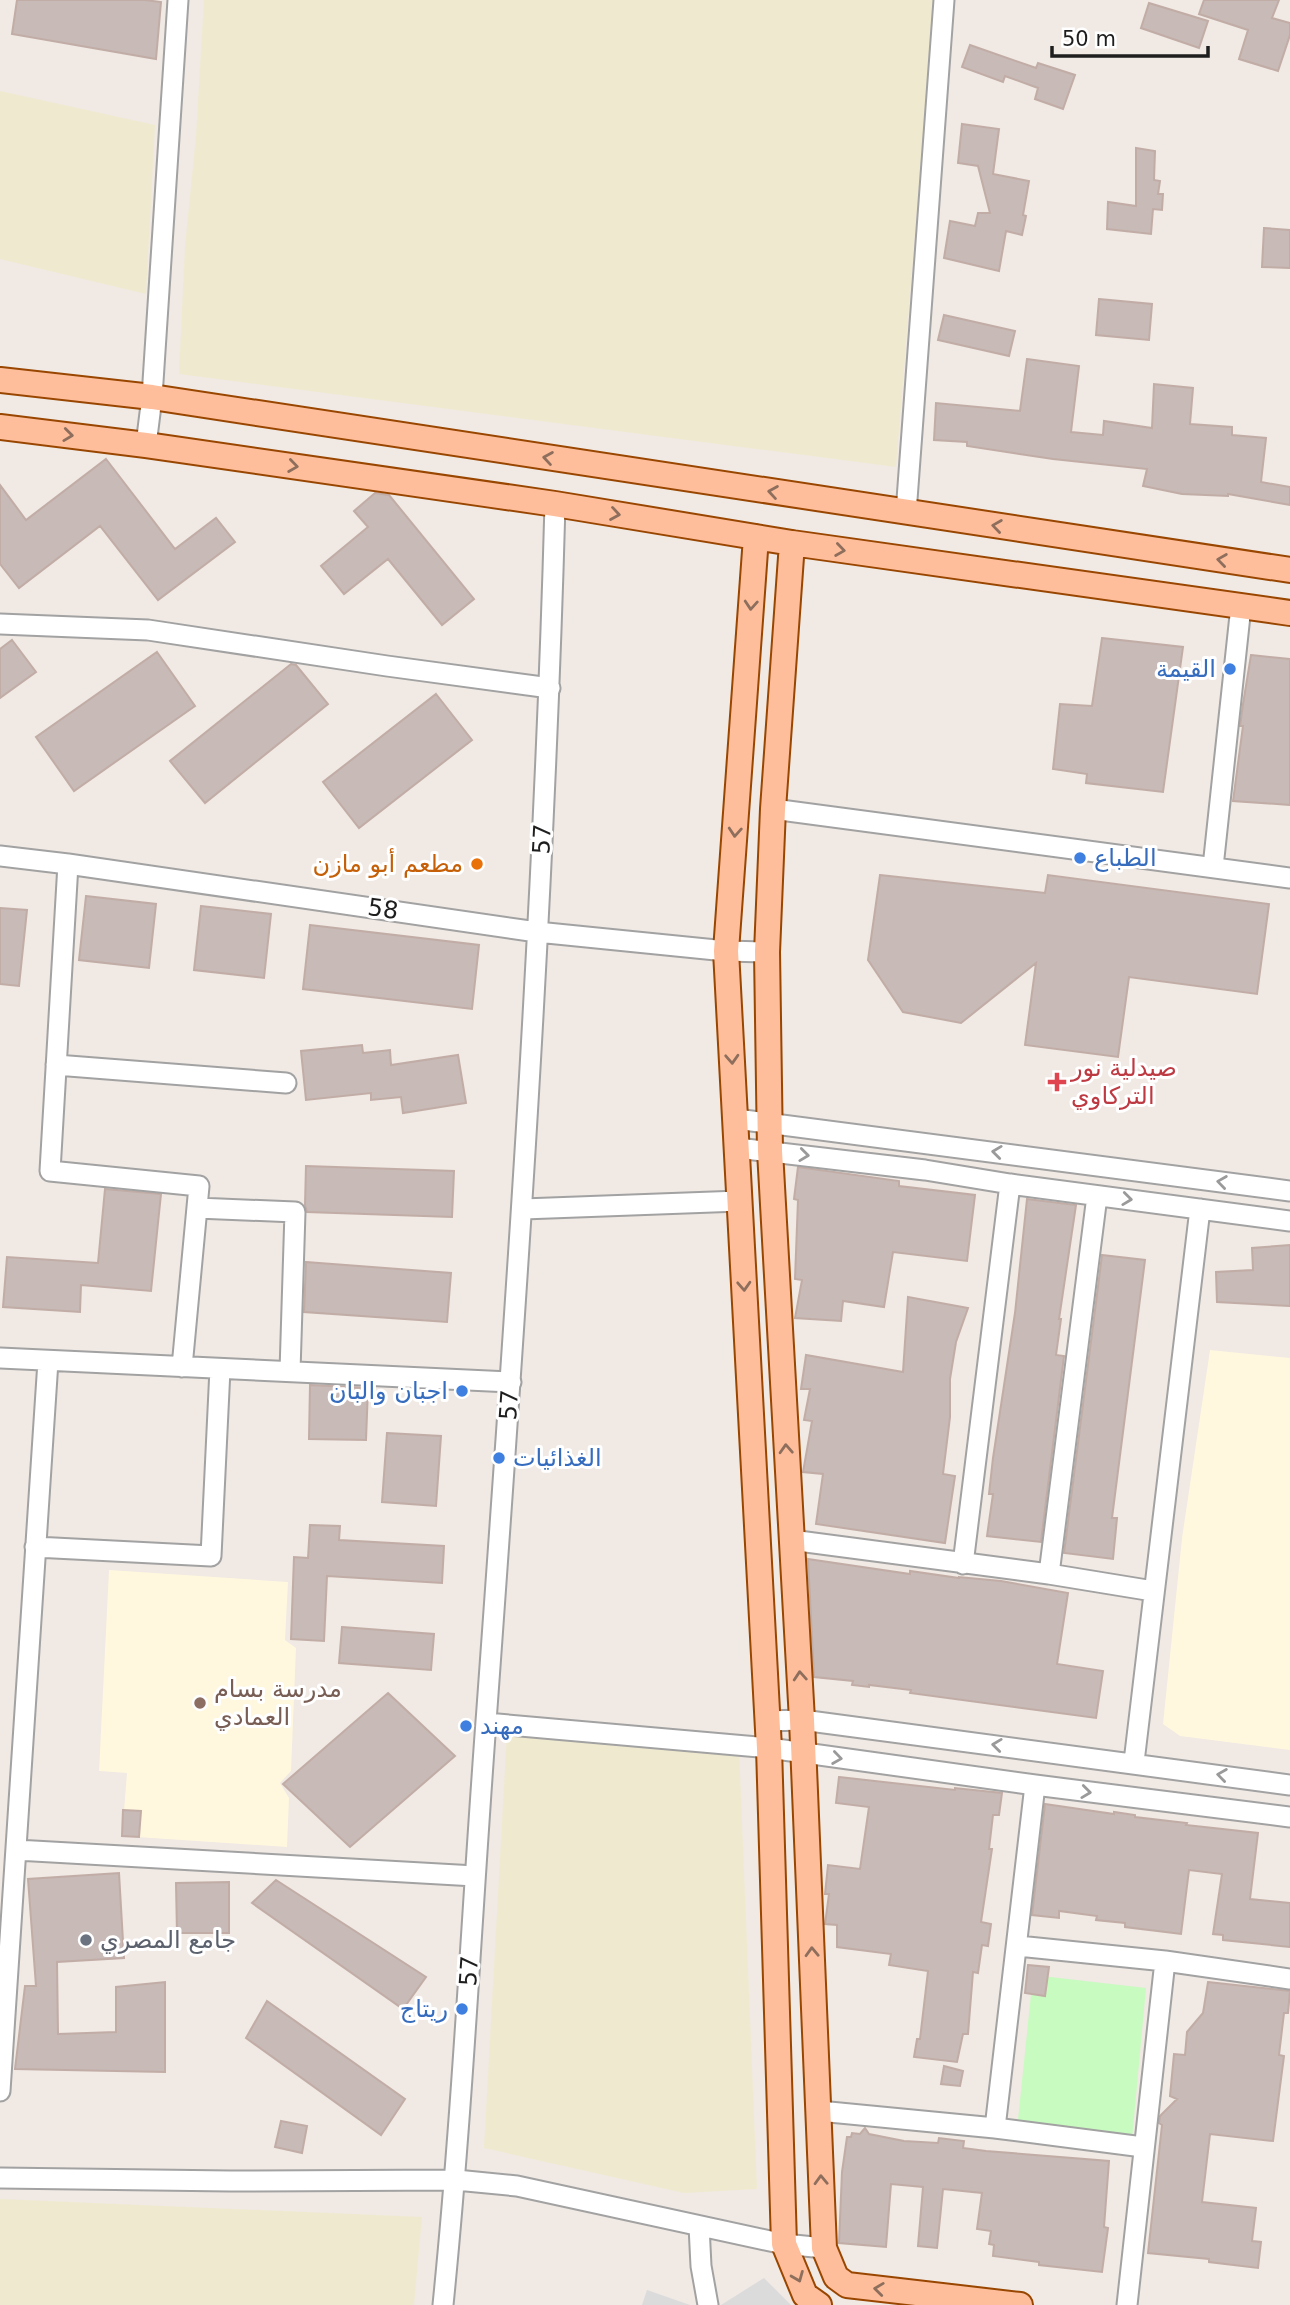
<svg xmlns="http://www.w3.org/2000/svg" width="1290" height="2305" viewBox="0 0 1290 2305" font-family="'DejaVu Sans','Noto Sans Arabic',sans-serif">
<rect width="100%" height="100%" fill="#f0e9e4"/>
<!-- residential -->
<path fill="#dcdbdc" d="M764,2278l27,27h-70z
M647,2290l43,15h-48z"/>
<!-- education -->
<path fill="#fff8de" d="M1210,1350l80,8v392l-110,-14 -17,-12 19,-186z
M109,1570l179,12 -3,58 11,8 -5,123 -11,12 9,15 -2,49 -165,-11 5,-63 -28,-2z"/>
<!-- farmland -->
<path fill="#efeacf" d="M204,0h730l-38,467 -717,-93 6,-127 11,-111z
M0,91l155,34 -9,169 -146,-35z
M507,1732l232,16 18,441 -73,4 -200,-45z
M0,2199l422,18 -8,88h-414z"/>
<!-- park -->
<path fill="#c8fbc0" d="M1033,1975l113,13 -14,151 -114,-19z"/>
<!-- building -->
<path fill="#c7bab7" stroke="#c2aca6" stroke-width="2" d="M17,0h128l16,2 -5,57 -144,-25z
M1204,0h75l-7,18 18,5v12l-12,36 -39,-12 9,-29 -49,-16z
M1149,3l59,18 -9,27 -58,-20z
M970,45l66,23 2,-5 37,12 -12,34 -28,-10 3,-11 -33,-12 -2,6 -41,-15z
M962,124l37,5 -6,45 36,7 -6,34 3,1 -4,19 -16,-4 -7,40 -55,-13 6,-37 25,5 3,-13h12l-12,-47 -20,-3z
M1136,148l19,3 -1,29 6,1 -2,13h5l-1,16 -9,-1 -2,25 -44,-5 1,-27 28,4z
M1264,228l26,2v38l-28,-1z
M1099,299l53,5 -3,36 -53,-5z
M944,315l71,16 -6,25 -71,-16z
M1027,359l52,7 -8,66 32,3 1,-14 48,7 2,-44 39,4 -3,36 42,3v8l34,3 -5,44 29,5v18l-62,-11v2l-46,-2 -39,-8 4,-17 -94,-10 -86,-13v-4l-33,-2 2,-37 84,8z
M106,459l69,90 41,-31 19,24 -77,58 -58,-74 -81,62 -19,-24v-79l26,35z
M375,493l14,2 85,104 -32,26 -54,-66 -44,35 -23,-28 47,-39 -14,-16z
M1102,638l81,9 -20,145 -77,-9 1,-9 -34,-5 7,-65 32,2z
M12,640l24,32 -36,26v-49z
M157,652l38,54 -121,85 -38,-54z
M1251,655l39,4v146l-57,-4 10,-75h-3l3,-22z
M291,664l5,1 32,39 -123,99 -35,-42z
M436,694l36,46 -113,88 -36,-46z
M880,875l165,18 3,-18 221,29 -12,90 -128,-17 -11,80 -93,-12 11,-82 -75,60 -58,-11 -35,-52z
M86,896l70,8 -7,64 -70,-8z
M201,906l70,8 -7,64 -70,-8z
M0,908l27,2 -8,76 -19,-2z
M310,925l169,20 -7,64 -169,-20z
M362,1045l1,8 27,-3 1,15 67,-10 8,48 -63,10 -2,-16 -30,3v-7l-65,7 -5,-49z
M306,1166l148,5 -2,46 -145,-5 -2,-7z
M798,1167l101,14v5l76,9 -8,66 -74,-9 -9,55 -41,-6 -2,20 -46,-3 7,-38 -7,-1 3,-79 -4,-1z
M105,1189l56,5 -10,97 -70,-6 -1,27 -77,-5 4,-50 91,6z
M1027,1199l49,6 -17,114h2l-5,36 8,1 -23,186 -54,-6 6,-42h-4l4,-36 22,-145z
M1290,1245v61l-73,-4 -1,-30 37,-2 -1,-22z
M1102,1255l43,5 -33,258h5l-4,41 -49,-6z
M306,1262l145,11 -4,49 -143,-10z
M908,1297l60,11 -12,34 -6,37v38l-7,57 12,2 -10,67 -129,-19 7,-50 -20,-2 9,-51 -8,-1 6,-31h-9l5,-34 97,17z
M310,1385l58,3 -2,52 -57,-1z
M387,1433l54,3 -5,70 -54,-4z
M310,1525l30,1 -1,14 105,6 -2,37 -115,-7 -3,65 -33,-2 3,-82 14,1z
M808,1559l102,15v-3l49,7v-1l42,4 67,12 -11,71 46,7 -7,47 -186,-25 1,-3 -42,-5v2l-17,-2 1,-4 -39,-4z
M342,1627l92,7 -3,36 -92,-7z
M388,1693l67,63 -105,91 -67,-63z
M839,1777l116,13v-2l47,5 -3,22h-6l-4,34h3l-11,73 10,2 -3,22 -6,-1 -4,28 -5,-1 -5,62h-5l-6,28 -43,-5 3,-18h3l8,-68 -39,-6 2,-11 -54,-7v-22l-12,-1 4,-30h-4l3,-29 32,4 9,-62 -33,-4z
M1045,1804l69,10v-2l21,3v2l52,6 -1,2 72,8 -8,66 40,4v44l-67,-7v-5l-10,-1 9,-60 -33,-4 -8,64 -56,-7v-4l-29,-3 1,-4 -38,-5v7l-27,-3z
M123,1810l18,1 -2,26 -17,-1z
M119,1873l5,85 -67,4 1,72 58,-2v-45l49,-5v90l-150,-3 10,-83h11l-8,-107z
M276,1880l150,97 -23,32 -151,-106z
M229,1882v51h-52l-1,-50z
M1028,1965l21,2 -4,29 -20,-3z
M1208,1982l82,9 -2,22h-4l-5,42 5,1 -11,85 -63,-7 -8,68 54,6 -4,33 9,1 -3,26 -49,-6v-3l-61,-6 14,-128 -3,-2 1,-7 17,-17 -7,-3 4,-42 11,1 2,-23 16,-19z
M267,2001l138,98 -24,36 -135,-97z
M944,2066l19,5 -3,15 -19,-2z
M281,2121l26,5 -5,27 -27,-6z
M865,2128l4,6 35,7 34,2 1,-5 25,3 -1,7 23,3 123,10 -5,66 4,1 -6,44 -63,-7v-3l-46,-6 1,-11 -5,-1 2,-13 -14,-2 5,-36 -39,-4 -6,59 -19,-2 5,-59 -32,-3 -5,63 -47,-4 3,-71 5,-35h4l1,-4 8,1z"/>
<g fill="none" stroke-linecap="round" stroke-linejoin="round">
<defs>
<path id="minor" d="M146,445l6,-48 26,-397
M906,513l38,-513
M0,624l148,6 239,36 163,22
M773,809l517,69
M0,856l68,8 469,68 189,19 41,1
M68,864l-18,307 149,15 -17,181
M1213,867l28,-261
M56,1065l230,18
M736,1119l554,72
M737,1148l188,22 85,14 280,37
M197,1208l98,4 -5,159
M523,1209l217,-8
M0,1358l511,24
M791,1540l258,34 104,17
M35,1547l176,9 9,-187
M963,1564l47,-380
M1049,1574l48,-378
M767,1721l35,-1 488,65
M486,1723l283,25 266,37 255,32
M1134,1762l66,-553
M16,1850l459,26
M1018,1946l147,15 125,18
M0,2091l48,-730
M819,2111l176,17 148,19
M995,2128l40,-343
M0,2178l230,3 226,-1 61,6 267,58 40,4
M699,2226l2,40 7,39
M443,2305c20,-199 29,-398 44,-597 29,-401 57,-802 68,-1204
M1127,2305l38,-344"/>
<path id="major" d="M0,380l152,17 1138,173
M0,427l146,18 409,59 237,39 498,70
M756,537l-30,414 43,797 15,496 21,51 14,10
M792,543l-19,266 -6,143 3,199 32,569 22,528 12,29 11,8 173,20"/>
</defs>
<!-- minor casing -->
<use href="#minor" stroke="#a2a2a2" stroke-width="23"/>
<!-- major casing -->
<use href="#major" stroke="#994600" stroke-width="28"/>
<!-- minor -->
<use href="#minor" stroke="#fff" stroke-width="19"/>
<!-- major -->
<use href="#major" stroke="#febe9b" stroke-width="24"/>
</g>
<!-- one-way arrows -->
<defs><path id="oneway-chevron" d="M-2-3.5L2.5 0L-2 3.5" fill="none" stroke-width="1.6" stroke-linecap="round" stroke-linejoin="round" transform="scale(1.75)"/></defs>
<g stroke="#8e6e5c">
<use href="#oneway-chevron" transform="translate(68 435) rotate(7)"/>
<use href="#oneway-chevron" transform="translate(548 458) rotate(-171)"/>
<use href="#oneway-chevron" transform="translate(293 466) rotate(8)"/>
<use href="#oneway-chevron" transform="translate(773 492) rotate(-171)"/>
<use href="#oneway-chevron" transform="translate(615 514) rotate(9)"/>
<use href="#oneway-chevron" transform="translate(997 526) rotate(-172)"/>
<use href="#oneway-chevron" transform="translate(840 550) rotate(8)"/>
<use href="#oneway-chevron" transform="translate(1222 560) rotate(-172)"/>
<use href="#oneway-chevron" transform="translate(751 605) rotate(94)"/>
<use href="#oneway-chevron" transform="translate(735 832) rotate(94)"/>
<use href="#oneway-chevron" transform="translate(732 1059) rotate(87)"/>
<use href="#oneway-chevron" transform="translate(744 1286) rotate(87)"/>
<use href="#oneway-chevron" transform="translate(786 1449) rotate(-93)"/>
<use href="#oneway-chevron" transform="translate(800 1676) rotate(-94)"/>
<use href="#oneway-chevron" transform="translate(812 1952) rotate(-92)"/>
<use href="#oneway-chevron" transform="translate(821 2180) rotate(-92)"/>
<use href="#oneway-chevron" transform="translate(798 2277) rotate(68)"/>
<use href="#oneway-chevron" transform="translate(879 2289) rotate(-173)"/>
</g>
<g stroke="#9a9a9a">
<use href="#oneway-chevron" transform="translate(997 1152) rotate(-173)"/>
<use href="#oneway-chevron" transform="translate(804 1155) rotate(7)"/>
<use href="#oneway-chevron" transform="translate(1222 1182) rotate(-172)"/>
<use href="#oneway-chevron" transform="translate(1127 1199) rotate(7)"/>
<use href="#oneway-chevron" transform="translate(997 1745) rotate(-173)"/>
<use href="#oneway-chevron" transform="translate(837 1758) rotate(8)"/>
<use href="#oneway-chevron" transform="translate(1222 1775) rotate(-172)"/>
<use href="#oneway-chevron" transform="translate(1086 1792) rotate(7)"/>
</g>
<!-- markers -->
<g fill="#3f7fe0" stroke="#fff" stroke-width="2.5">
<circle cx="1230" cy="669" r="7"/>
<circle cx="1080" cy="858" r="7"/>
<circle cx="462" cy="1391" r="7"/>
<circle cx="499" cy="1458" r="7"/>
<circle cx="466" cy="1726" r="7"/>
<circle cx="462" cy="2009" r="7"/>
</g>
<circle fill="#e8710a" stroke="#fff" stroke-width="2.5" cx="477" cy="864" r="7"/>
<path fill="#e0444e" stroke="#fff" stroke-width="2.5" d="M1053.5 1071.5h7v7h7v7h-7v7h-7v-7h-7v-7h7z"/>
<circle fill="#8d6e63" stroke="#fff" stroke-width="2.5" cx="200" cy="1703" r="7"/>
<circle fill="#6b7280" stroke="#fff" stroke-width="2.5" cx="86" cy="1940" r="7"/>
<g text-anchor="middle" stroke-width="6" stroke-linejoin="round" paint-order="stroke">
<!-- shop labels -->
<g font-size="24" fill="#366cbe" stroke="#fff" text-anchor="end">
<text x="1216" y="677">القيمة</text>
<text x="1094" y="866" text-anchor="start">الطباع</text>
<text x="448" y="1399">اجبان والبان</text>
<text x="513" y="1466" text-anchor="start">الغذائيات</text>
<text x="480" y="1734" text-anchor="start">مهند</text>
<text x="448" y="2017">ريتاج</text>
</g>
<!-- street labels -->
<g font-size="24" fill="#1e1e1e" stroke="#fff">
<text transform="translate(542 839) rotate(-87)" y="8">57</text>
<text transform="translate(383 909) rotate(8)" y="8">58</text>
<text transform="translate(509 1405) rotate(-86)" y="8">57</text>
<text transform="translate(469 1971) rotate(-86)" y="8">57</text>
</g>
<!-- food labels -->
<g font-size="24" fill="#c56008" stroke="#fff" text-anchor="end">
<text x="463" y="872">مطعم أبو مازن</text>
</g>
<!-- health labels -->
<g font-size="24" fill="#be3a42" stroke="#fff" text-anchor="start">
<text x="1071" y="1076">صيدلية نور<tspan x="1071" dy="28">التركاوي</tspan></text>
</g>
<!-- education labels -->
<g font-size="24" fill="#785e54" stroke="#fff" text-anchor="start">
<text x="214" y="1697">مدرسة بسام<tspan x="214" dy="28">العمادي</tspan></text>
</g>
<!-- worship labels -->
<g font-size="24" fill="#5b616d" stroke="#fff" text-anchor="start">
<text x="100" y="1948">جامع المصري</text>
</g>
</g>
<!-- scale -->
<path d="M1052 46v10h156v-10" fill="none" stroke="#1e1e1e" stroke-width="3.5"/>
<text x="1062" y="46" font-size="21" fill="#1e1e1e" stroke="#ffffff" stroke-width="5" paint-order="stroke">50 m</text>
</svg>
